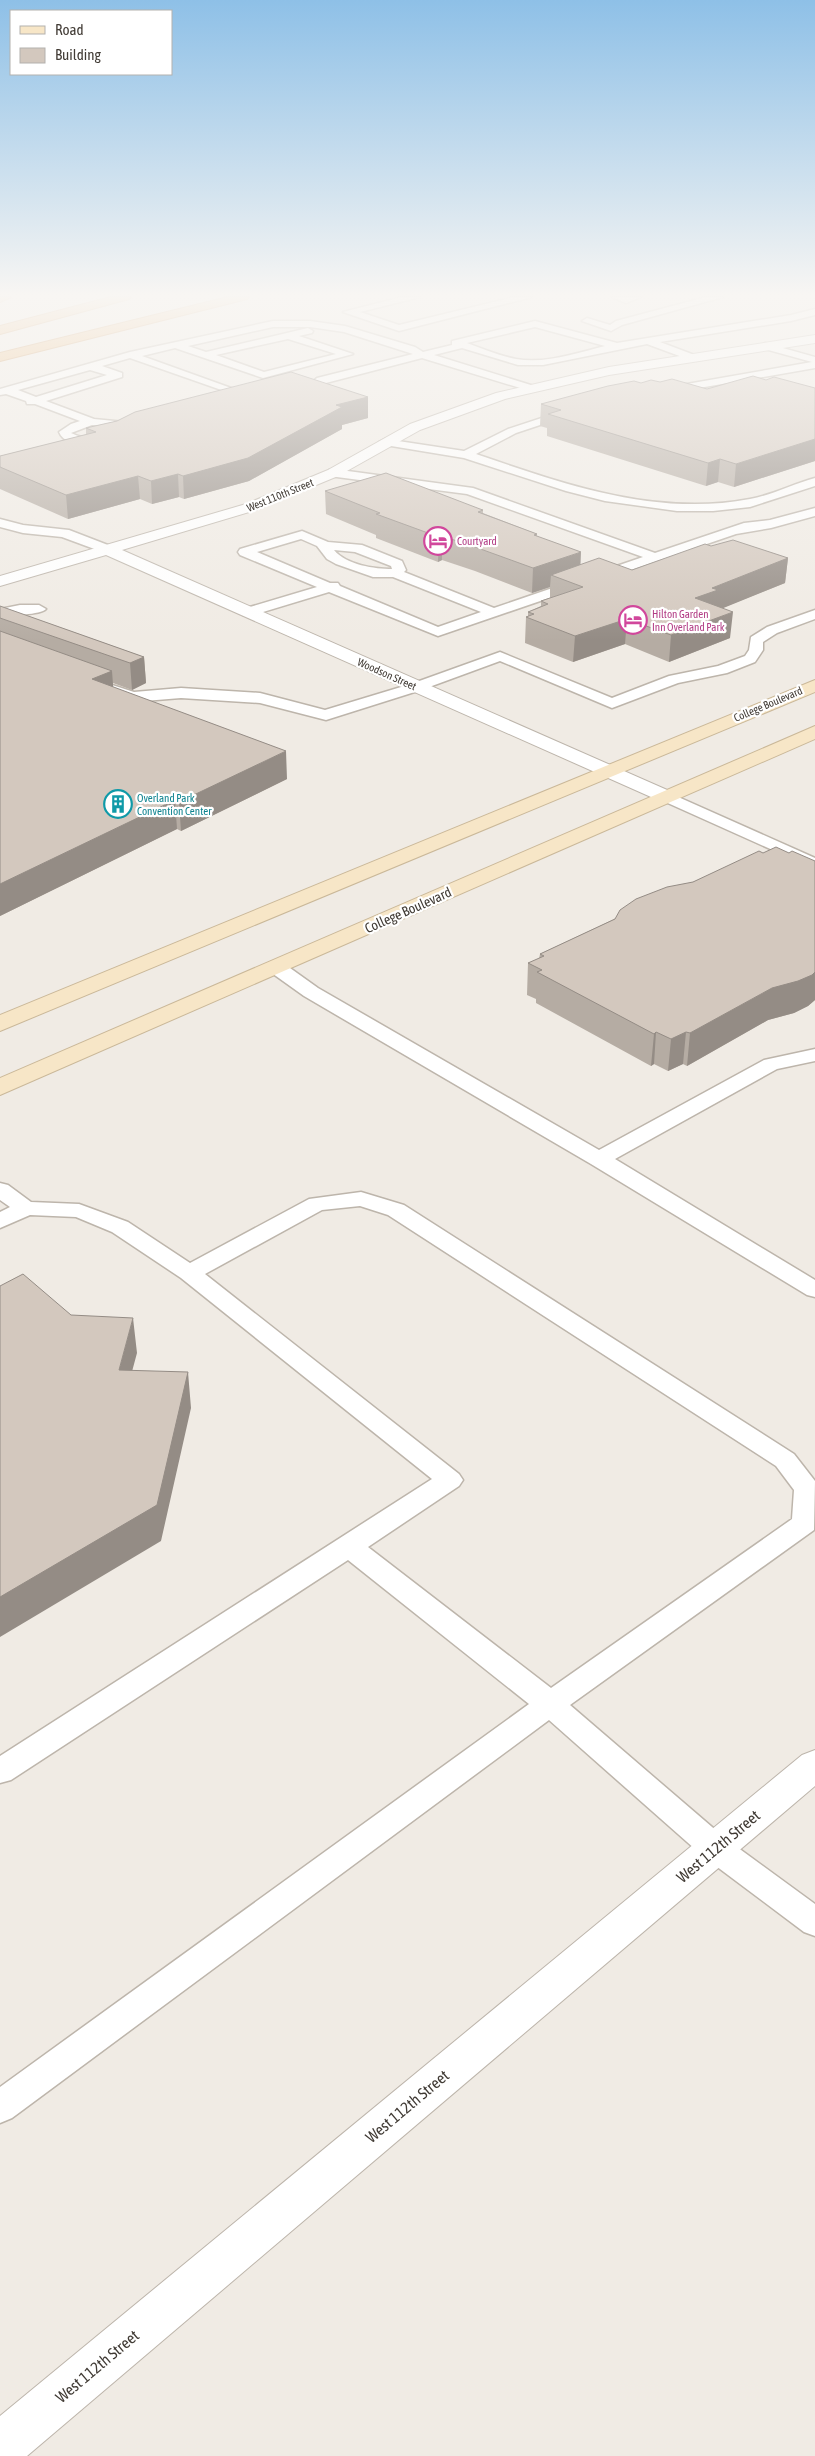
<svg xmlns="http://www.w3.org/2000/svg" width="815" height="2456" viewBox="0 0 815 2456" font-family="'Asap Condensed',sans-serif">
<rect width="100%" height="100%" fill="#f0ebe4"/>
<g fill="none" stroke-linecap="round" stroke-linejoin="round">
<defs>
<path id="service" d="M402,297h18l-60,15 39,13 115,-28h18l-133,34 -56,-19z
M612,297h29l-15,6z
M706,297h17l-101,28 -11,6 -29,-10 5,-3 23,7 6,-4z
M815,309v6l-24,6 -131,21 37,14 1,2 -5,3 -46,-17 -104,21h-25l-56,-17 -28,7 100,31 1,2 -5,3 -108,-33 -100,26 19,9 -1,2c-10,2 -24,-3 -30,-11l7,-6 96,-24 -69,-22 -34,-5h-37l-85,19 18,6 102,-24 5,3 -1,2 -13,3 54,18 -90,24 -88,-30 -33,8 117,42 -1,2h-8l-120,-42 -28,8 20,7v4l-76,24 48,18 31,3 11,7 -1,5c-15,11 -67,20 -76,-2l12,-8 9,-3 -45,-17h-8l-1,-3 -20,-7 -6,1v-6l130,-37 143,-31h37l35,5 70,21 8,5 29,-7v-4l83,-20 82,22 174,-28zM535,327l70,19c-28,7 -59,18 -89,13 -16,-3 -33,-10 -49,-16zM288,339l48,15 -72,18 -48,-17zM90,370l17,5 -71,22 -18,-7zM92,425l26,2 7,4c-15,10 -38,10 -54,2z
M765,343l50,14v11l-151,26 -5,-3 5,-3 148,-26 -51,-14 -1,-2z
M569,409l6,3 -2,2 -57,19 -40,21c88,30 180,63 274,45 22,-4 43,-15 65,-21v8l-65,21 -37,4h-36l-72,-10 -39,-10 -102,-33 -79,-13 -6,-3 6,-3 79,12 44,-22z
M333,469l140,19 182,65 89,-30 26,-3 45,-12v8l-44,12 -35,6 -298,102 -109,-44 -76,23h-10l-2,-3 2,-3 74,-22 -77,-32 -2,-3 2,-3 62,-18 26,11 34,3 40,16 4,9 -2,2 90,36 149,-51 -176,-63 -138,-18 -2,-3 2,-3zM301,539l16,7 10,13 9,5 37,13h20l88,35 -43,15 -98,-41 -2,-3h-8l-73,-31zM334,550l21,2 36,14 1,3c-17,0 -46,-4 -58,-19z
M0,519l23,6 46,5 44,17 2,3 -7,4 -46,-17 -39,-4 -23,-6z
M20,605h19l7,4c-5,6 -36,6 -46,8v-8z
M815,610v9l-38,14 -14,9v8l-8,12 -28,11 -49,10 -66,25 -112,-47 -79,29 -95,30 -66,-17 -79,-5 -49,4 -28,-11 -2,-3 7,-4 25,8 47,-4 79,5 65,17 86,-26 89,-32 112,46 57,-22 49,-10 27,-10 4,-6 2,-13 16,-10z
M667,792l148,66v11l-154,-69 -2,-3 2,-3z
M276,961l7,2 35,25 281,162 165,-90 51,-11v12l-38,8 -162,90 200,121v17l-8,-2 -216,-131 -287,-168 -35,-25 -2,-4 2,-4z
M0,1183l8,2 23,17 48,2 49,18 62,41 119,-64 52,-7 43,13 390,249 21,27 -1,49 -244,175 156,134 89,65v32l-11,-4 -100,-75 -155,-137 -537,398 -12,5v-36l529,-383 -181,-144 -337,220 -11,3v-27l432,-277 -251,-201 -69,-46 -36,-15 -46,-2 -30,13v-16l10,-5 -10,-7zM360,1206l28,9 388,251 18,24 -2,29 -241,169 -183,-141 91,-61 4,-6 -4,-6 -254,-200 117,-64z"/>
<path id="minor" d="M815,335v8l-206,32 -104,24 -85,31 -82,46 -82,34 -134,40 552,243 3,4 -3,4 -7,2 -7,-2 -554,-246 -106,31v-10l246,-72 82,-34 82,-46 86,-31 113,-26z
M815,1750v36l-788,670h-27v-40l802,-661z"/>
<path id="secondary" d="M815,680v12l-815,339v-16z
M815,726v13l-815,356v-17z"/>
<path id="motorway" d="M0,297h11l-11,5z
M111,297h20l-2,2 -129,35v-8z
M228,297h21l-2,2 -247,62v-8z"/>
</defs>
<!-- service casing -->
<use href="#service" stroke="#bdb5ab" stroke-width="3"/>
<!-- minor casing -->
<use href="#minor" stroke="#bdb5ab" stroke-width="2"/>
<!-- secondary casing -->
<use href="#secondary" stroke="#cab899" stroke-width="2"/>
<!-- motorway casing -->
<use href="#motorway" stroke="#c88a46" stroke-width="2"/>
<!-- service -->
<use href="#service" fill="#fff" fill-rule="evenodd"/>
<!-- minor -->
<use href="#minor" fill="#fff" fill-rule="evenodd"/>
<!-- secondary -->
<use href="#secondary" fill="#f7e6c7" fill-rule="evenodd"/>
<!-- motorway -->
<use href="#motorway" fill="#ebb674" fill-rule="evenodd"/>
</g>
<!-- wall -->
<path fill="#b5aca3" d="M766,380l49,8v73l-81,26 -16,-5 -12,4 -159,-50v-8l-7,-2 1,-22 100,-21 19,-1 47,7z
M368,397v21l-26,7v4l-93,52 -65,18 -5,-2 -27,7 -12,-5 -72,20 -68,-30v-33l86,-21v-7l31,-7z
M325,491l158,19v3l54,21v2l44,29 51,5 79,-24 77,12 -3,25 -63,25 8,30 -61,24 -44,-18 -52,18 -48,-19 1,-26 2,-1v-4l13,-6v-5l9,-3v-11l-18,6 -57,-22 -33,-11 -4,2 -62,-24v-3l-50,-21z
M0,606l144,51 2,26 -14,7 -19,-7v4l174,92 -106,52 -4,-2 -177,87z
M763,853h26l26,8v139l-7,6 -14,7 -26,7 -81,46 -4,-2 -15,7 -14,-7 -3,2 -115,-63v-4l-9,-4 1,-32 11,-4 1,-5 153,-72z"/>
<!-- shaded-wall -->
<path fill="#948c85" d="M368,397v21l-26,7v4l-93,52 -65,18 -1,-23 153,-71z
M815,439v22l-81,26 2,-23z
M720,459l-2,23 -12,4 2,-23z
M178,474l1,23 -27,7 -1,-23z
M138,476l2,23 -72,20 -2,-24z
M442,536v24l-4,2 1,-25z
M581,552l-1,25 -29,-2 -1,12 -18,6 1,-25z
M788,558l-3,25 -69,28 -21,-13 17,-10z
M733,612l-3,26 -61,24 2,-27z
M627,619l-2,25 -52,18 2,-26z
M144,657l2,26 -14,7 -2,-27z
M112,671l2,27 -22,-19z
M286,751l1,28 -106,52 -2,-29z
M175,800l2,29 -177,87v-32z
M815,972v28l-7,6 -14,7 -26,7 -81,46 3,-33 82,-45z
M656,1032l-2,32 -3,2 3,-32z
M686,1032l-3,32 -15,7 3,-32z
M133,1318l4,35 -14,52 -4,-35z
M188,1372l3,36 -30,133 -161,96v-40z"/>
<!-- building -->
<path fill="#d3c8be" stroke="#948c85" d="M291,372l77,25 -32,8 6,2 -94,51 -65,18 -5,-2 -27,7 -13,-5 -72,19 -66,-28v-11l96,-24 -10,-4 31,-7 18,-9z
M753,376l13,4 8,-3 41,11v51l-79,25 -16,-5 -12,4 -160,-49 13,-4 -20,-6 67,-18 26,-5 7,2 10,-3 9,2 12,-3 35,10z
M386,473l94,36 3,1 -5,2 59,22 -3,1 47,17 -48,16 -58,-21 -33,-11 -3,1 -63,-23 4,-1 -55,-22z
M733,540l55,18 -76,30 6,2 -23,8 38,14 -62,23 -44,-16 -52,17 -49,-19 8,-3 -6,-2 20,-8 -7,-3 42,-14 -32,-12 48,-17 33,12 73,-26 6,2z
M0,606l144,51 -14,6 -130,-45z
M0,631l112,40 -20,8 194,72 -107,51 -4,-2 -175,84z
M776,847l13,6 3,-2 23,10v111l-3,3 -14,6 -26,7 -82,45 -4,-1 -15,7 -15,-7 -2,2 -117,-62 5,-2 -14,-7 16,-7 -4,-2 75,-35 5,-9 16,-11 31,-12 26,-5 66,-31 4,2z
M23,1274l48,41 62,3 -14,52 69,2 -31,133 -157,92v-311z"/>
<!-- sky -->
<linearGradient id="sky" x2="0" y2="1"><stop stop-color="#8ec0e7"/><stop offset="0.46" stop-color="#f8f6f3"/><stop offset="1" stop-color="#f8f6f3" stop-opacity="0"/></linearGradient>
<rect width="815" height="641" fill="url(#sky)"/>
<!-- icons -->
<defs>
<symbol id="hotel-ring" viewBox="-11 -11 22 22"><circle r="9.5" fill="#fff" stroke="#d1479c" stroke-width="1.5"/><path d="M-6-4.5h1.5V1H6V5H4.5V3h-9V5H-6ZM-4 0a1.8 1.8 0 1 1 3.6 0ZM.5 0V-2.5h3Q6-2.5 6 0Z" fill="#d1479c"/></symbol>
<symbol id="building-ring" viewBox="-11 -11 22 22"><circle r="9.5" fill="#fff" stroke="#0f9aa8" stroke-width="1.5"/><path d="M-4-6H4V6H1V3H-1V6H-4ZM-2.5-4.3h1.7v1.8h-1.7ZM.8-4.3h1.7v1.8H.8ZM-2.5-1h1.7V.8h-1.7ZM.8-1h1.7V.8H.8Z" fill="#0f9aa8"/></symbol>
</defs>
<g fill-rule="evenodd">
<use href="#hotel-ring" x="422" y="525" width="32" height="32"/>
<use href="#hotel-ring" x="617" y="604" width="32" height="32"/>
<use href="#building-ring" x="102" y="788" width="32" height="32"/>
</g>
<g text-anchor="middle" stroke-width="4.5" stroke-linejoin="round" paint-order="stroke">
<!-- far-street labels -->
<g font-size="11" fill="#413b35" stroke="#fff">
<text transform="translate(280 495) rotate(-22)" y="4">West 110th Street</text>
<text transform="translate(387 674) rotate(24)" y="4">Woodson Street</text>
<text transform="translate(768 704) rotate(-23)" y="4">College Boulevard</text>
</g>
<!-- far-hotel labels -->
<g font-size="11" fill="#b23c85" stroke="#fff" text-anchor="start">
<text x="457" y="545">Courtyard</text>
<text x="652" y="618">Hilton Garden<tspan x="652" dy="13">Inn Overland Park</tspan></text>
</g>
<!-- far-culture labels -->
<g font-size="11" fill="#0d838f" stroke="#fff" text-anchor="start">
<text x="137" y="802">Overland Park<tspan x="137" dy="13">Convention Center</tspan></text>
</g>
<!-- street labels -->
<g font-size="14" fill="#413b35" stroke="#fff">
<text transform="translate(408 910) rotate(-24)" y="5">College Boulevard</text>
</g>
<!-- near-street labels -->
<g font-size="16" fill="#413b35" stroke="#fff">
<text transform="translate(718 1846) rotate(-40)" y="6">West 112th Street</text>
<text transform="translate(407 2106) rotate(-40)" y="6">West 112th Street</text>
<text transform="translate(97 2366) rotate(-40)" y="6">West 112th Street</text>
</g>
</g>
<!-- legend -->
<rect x="10" y="10" width="162" height="65" fill="#ffffff" stroke="#b3b1ae"/>
<rect x="20" y="26" width="25" height="8" fill="#f7e6c7" stroke="#b3b1ae"/>
<text x="55" y="35" font-size="15" fill="#413b35">Road</text>
<rect x="20" y="48" width="25" height="15" fill="#d3c8be" stroke="#b3b1ae"/>
<text x="55" y="60" font-size="15" fill="#413b35">Building</text>
</svg>
